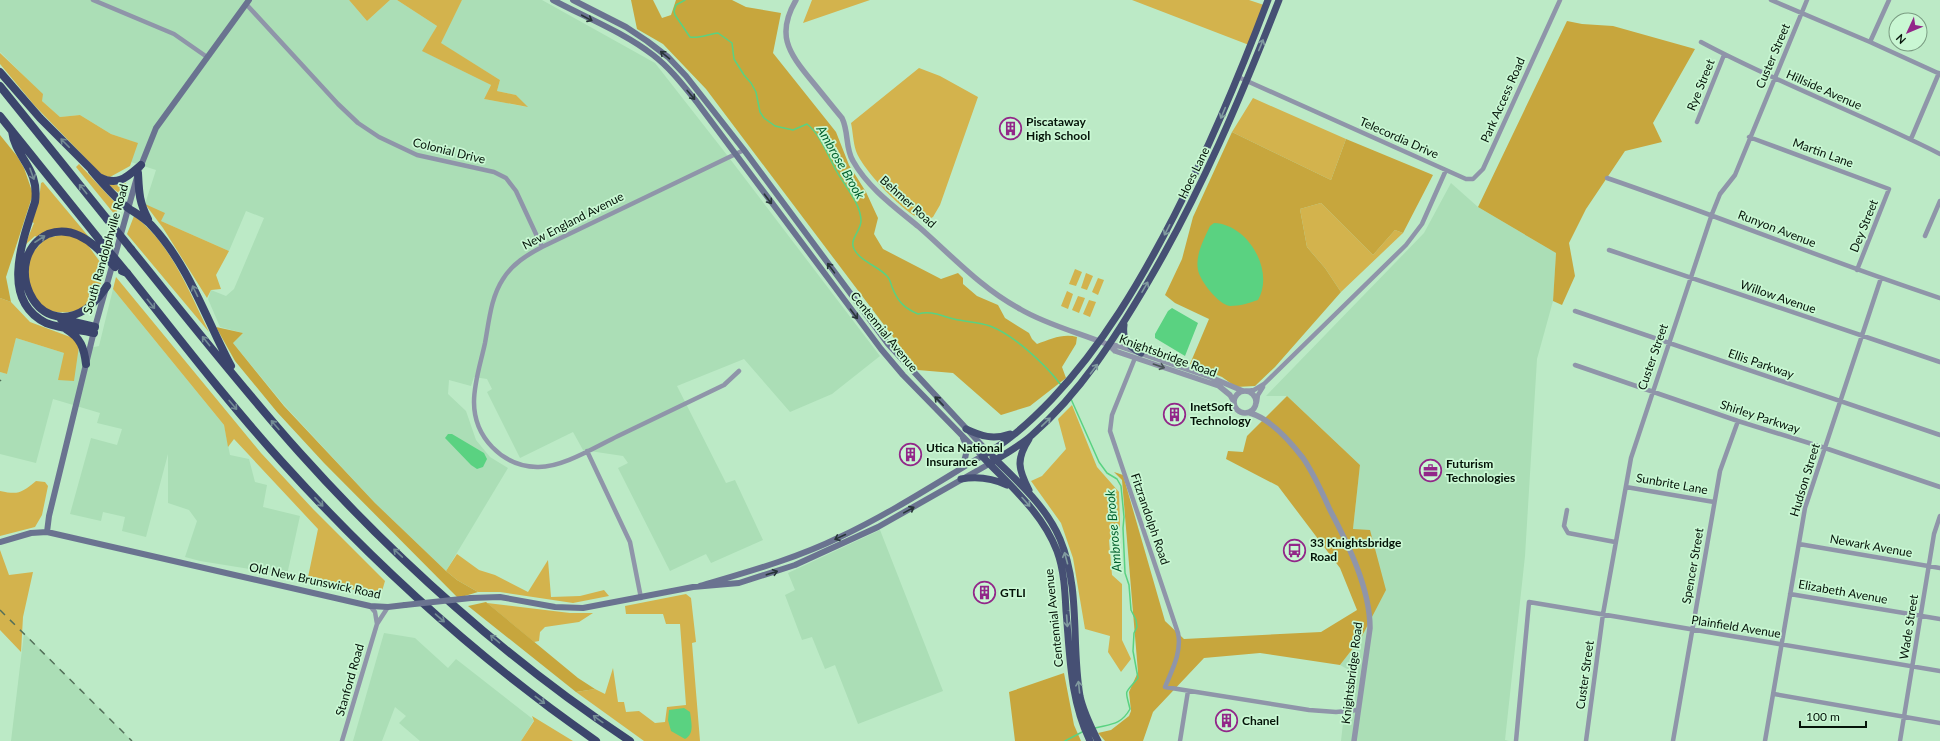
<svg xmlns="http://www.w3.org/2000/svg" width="1940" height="741" viewBox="0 0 1940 741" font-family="Lato,sans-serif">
<rect width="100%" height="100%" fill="#bceac6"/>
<!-- built -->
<path fill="#abdeb6" d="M0,0h349l18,21 23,-21h7l40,26 -14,25 68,34 -7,14 43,8 -11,-12 -19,-4 3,-11 -60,-37 22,-43h80l113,63 72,92 153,201 -48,38 -42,18 -46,-53 -67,27 49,97 9,-3 28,60 -52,23 -5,-9 -36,17 -52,-103 10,-5 -5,-7 -40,-6 -10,-18 -53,26 -33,-66 5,-3 -5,-10 -13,-2 -3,9 -22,-6 -1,14 18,17 10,29 14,17 18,11 -62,103 -71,-68 -91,-98 -51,-62 10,-10 -23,-6 -12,-28 3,-9 15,6 8,-7 30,-71 -18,-7 -17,40 -68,-30 -16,-17 11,-34 -25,-8 6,-19 -26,-9 -31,-19 -20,2 -18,-16v-7l-42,-42z
M1451,183l27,24 78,46 -3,48 -16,58 -12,197 -20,184 4,1h-168l8,-71 -9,-5 21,-27 -8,-109 7,-64 -73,-69h-21l158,-163z
M113,289l111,136 6,30 19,4 6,23 12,3 -4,22 37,9 -13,59 -87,-14 -15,-4 12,-36 -8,-11 -21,-7v-49l-22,83 -24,-6 3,-14 -22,-5 -2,9 -31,-7 21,-76 26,7 5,-16 -25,-6 3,-10 -47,-14 -17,64 -36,-9v-82l7,2 9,-36 48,15 35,-7z
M880,530l63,161 -85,33 -23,-59 -10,4 -13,-32 -10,3 -17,-45 10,-5 -7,-17z
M24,633l108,108h-121z
M384,633l31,5 33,30 8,-9 78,61 -13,21h-101l-21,-18 7,-7 -11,-9 -13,34h-29z"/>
<!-- green -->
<path fill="#d3b34d" d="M349,0h41l-23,21z
M397,0h65l-21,43 59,37 -3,11 19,4 12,12 -44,-8 7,-14 -69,-34 15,-25z
M812,0h58l-67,23z
M1132,0h117l15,5 -15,40z
M0,53l43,41 -1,7 18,16 20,-2 31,19 27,9 -8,23 -20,11 -8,-2 -67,-69 -35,-42z
M919,68l21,8 38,21 -38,108 -7,12 -8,4c-19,-5 -63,-52 -69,-70 -3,-9 -3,-19 -5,-28z
M1253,98l93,41 -15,41 -99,-48z
M79,164l40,43 -4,8 -39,-48z
M43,182l46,55 -44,-5 -8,5 -2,-1 -10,9 9,-22 -2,-1 7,-22 2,-17z
M106,183l12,2 8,-2 -2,14z
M1321,203l52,52 22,-25 8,3 -62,59 -16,-24 -18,-21 -7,-38z
M145,204l20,9 -4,8 68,30 -13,24 5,14 -10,1 -4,8 -44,-70z
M134,216c37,27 55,76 75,116l-82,-98z
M67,234l18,7 20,28c-3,11 -6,25 -15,34 -14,14 -52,13 -59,-8 -4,-11 -4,-24 -6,-34l21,-23z
M1075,269l7,3 -6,14 -7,-2z
M1086,273l7,3 -6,14 -6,-2z
M116,277l145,176 52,56 72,72 -5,17 -50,-16h-23l11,-53 -84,-90 -6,8 -4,-22 -111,-136z
M1098,278l6,2 -6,15 -6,-3z
M1067,291l6,3 -5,15 -7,-3z
M1078,296l7,2 -6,15 -7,-3z
M0,298l11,4 19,20 43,16 6,8 -5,35 -16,-1 6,-27 -48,-15 -9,36 -7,-2z
M1089,300l7,2 -6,15 -7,-3z
M1072,405l25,62 22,25 1,35 -11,13 3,35 10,9v56l9,19 -10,13 -13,-20 2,-16 -25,-7 -12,-71 -12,-35 -30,-42 11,-5 24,-27 -8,-30z
M36,481l9,1 3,4 -6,29 -7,12 -35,9v-45c19,4 21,2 36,-10z
M0,550l9,25 24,-3 -10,45 -2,35 -21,-22z
M457,554l22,16 16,5 33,17 20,-32 3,37 29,-1 24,-6 5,6 -36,7 -73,-11h-22l-21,-12 -11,-9z
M686,594l5,4 5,44 -4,1 8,98h-56l-68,-49 19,-3 10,5 8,-26 5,34h6l2,10 13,-1 16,12 10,-1 2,-15 19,-2 -6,-81h-14l-3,-10h-37l-1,-8z
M487,603l83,10h23l-14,9 -34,5 -5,5 -1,9 -5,1z
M532,716l41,25h-52l13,-20z"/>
<!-- forest -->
<path fill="#c7a63d" d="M631,0h22l9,18 9,-3 5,-15h56l14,7 35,6 -8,40 63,79 13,33 17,27 12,26 -4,16 9,15 58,30 17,-6 5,5v6l14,12 21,9 7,13 24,15 3,6 5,5c13,-5 27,-11 40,-7l-1,7 -14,23 4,11 -36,28 -29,9 -48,-42 -35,-3 -212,-281 -43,-45 -26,-15z
M1567,21l15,3 31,2 82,23 -42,74 9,19 -37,9 -39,58 -17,34 6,33 -13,29 -9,-4 3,-48 -78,-46z
M1232,132l99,48 15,-41 87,36 -30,58 -8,-3 -22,25 -52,-52 -21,6 7,38 18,21 16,24 -66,75 -20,19 -19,1 -14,-10 -32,-13 19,-45 -34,-16 -10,-8 17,-36 11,-42z
M0,135l17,21 7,12 9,26 -27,83 5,25 -11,-4z
M216,327l27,6 -10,10 51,63 91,97 71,68 11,9 21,12 -20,6 -134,-135 -47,-51 -42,-51z
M1287,396l73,69 -7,64 17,1 16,60 -25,48 -21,27 -80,-12 -56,5 -51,54 -10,29h-38l-7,-8 13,-3 18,-14 2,-5 -2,-19 9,-20 -16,-192 -8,-8 9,3 42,146 19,18 137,-7 36,-22 -17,-42 -62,-82 -52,-27 2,-8 15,1 4,-16z
M486,602l92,76 17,11 -19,3 -108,-86z
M1064,673l10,52 7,16h-66l-6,-49z"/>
<!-- water -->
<path fill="#5ad281" d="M1214,223c34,1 61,48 44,77 -9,3 -18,6 -28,6 -11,-1 -30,-25 -32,-36 -3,-15 6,-31 12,-44z
M1172,308l26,15 -13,33 -30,-18v-4l13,-23z
M448,434h4l32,19 3,6 -4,8 -6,2 -6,-4 -26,-27z
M684,708l6,4c1,9 5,22 -5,27l-14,-8 -3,-11 1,-10z"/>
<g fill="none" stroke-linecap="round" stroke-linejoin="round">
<!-- stream -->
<path stroke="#5ad281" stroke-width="1.5" d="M685,0l-9,5 -2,6 1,4 15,22c9,2 18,-3 28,-4l14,10 2,16 10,16 7,8 5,9 4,20 4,6 11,8 18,4 14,-6c14,11 21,32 30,48 8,14 24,32 24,49 0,10 -12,18 -7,28 7,13 24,17 33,27 3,3 4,8 5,11 6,15 12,21 26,27 13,-4 23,2 36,5 12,3 24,3 36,7 24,9 56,39 71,59
M1071,399l28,63 8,11 10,6 4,7 3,31 -1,11 2,45 4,12 2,25 5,10 1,7 -3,6 -1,18 5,27c-14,17 -13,10 -8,31 -9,16 -19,15 -35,19
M1065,741l19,-10"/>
<!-- minor -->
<path stroke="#8f95a9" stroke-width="4.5" d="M93,0l81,34 33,23
M1771,0l99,42 70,32
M246,4l92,100 20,19 21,14 38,18 77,17 12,6 10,13 26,56
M1701,42c78,42 161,72 239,112
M1870,42l19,-42
M1238,77l228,102h7l10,-10 77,-169
M1697,122l27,-67
M1749,137l140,52 -32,81
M1911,139l28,-66
M1607,178c111,38 221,83 333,120
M1925,236l15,-35
M1609,250l331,112
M1575,311l365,124
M1135,358l-23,57 -2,16 68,202c4,19 -6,37 -13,54l144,23 27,2 22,-2
M1575,365l163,56 87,27 115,39
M739,371l-15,14c-35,17 -71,34 -106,51 -23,11 -56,32 -81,31 -35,-1 -63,-30 -63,-65 0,-20 7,-40 11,-59 4,-22 6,-46 18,-64 9,-15 24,-24 39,-32l202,-97
M1246,391l8,-1 10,-6 142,-139 16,-21 24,-54
M1257,402l1,-7 5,-8
M587,451l43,91 11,56
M1626,487l88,15
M1567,510l-3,16 4,7 47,9
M1799,544l141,24
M1790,594l150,25
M370,606l5,6 2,12
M1774,694l166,29
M342,741l35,-117 11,-17
M1180,741l8,-50
M1516,741l13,-139 411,69
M1586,741l17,-127 28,-156 81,-244 8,-20 15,-19 72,-175
M1673,741l47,-270 18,-50
M1765,741l40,-233 76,-230
M1900,741l34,-207 6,-18"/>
<!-- tertiary -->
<path stroke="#8f95a9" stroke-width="5.5" d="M796,0c-20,34 -8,52 15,80 10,12 20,25 31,38 7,14 3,30 11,43 15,27 43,47 66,66 33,29 62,61 101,82 27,16 60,24 89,36l10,1 91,31 33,14
M1109,345l6,6 104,35 11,9 4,7
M1234 402a11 11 0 1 1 22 0a11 11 0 1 1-22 0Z
M1250,413c21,6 40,28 53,45 11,16 19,34 27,52 18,34 40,78 40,118l-16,113"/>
<!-- secondary -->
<path stroke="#6a7390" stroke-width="6" d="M553,0c32,17 72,33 100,55 17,13 30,30 43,46l185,248 22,26 79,81c-47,28 -93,58 -142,81 -45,22 -93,35 -140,49
M573,0l53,27 21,14 21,16 18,19 58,74 144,194 101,109
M140,168l16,-40 93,-128
M960,469c6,-9 9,-21 3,-31
M47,532l2,-16 46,-189 42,-150
M0,542l31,-9 16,-1 323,74 18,1 17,-2
M471,598l29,-1 55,10 28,1 110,-21 46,-4 56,-18 83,-38 111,-63"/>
<!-- trunk -->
<path stroke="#465074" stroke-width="7" d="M1124,325c-2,15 4,21 17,28
M966,429c15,7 27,11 44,5
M993,457c25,25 53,49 67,82 21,50 11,105 20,157 3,15 11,31 18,45
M989,464c14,-9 31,-18 43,-29 49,-43 83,-97 116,-153 53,-90 93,-185 131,-282
M961,479c17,-3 31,-1 46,6
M1029,490c-11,-21 -13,-31 0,-51
M1090,741c-20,-41 -20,-85 -24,-130 -1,-20 -2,-41 -9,-60 -15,-39 -47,-65 -75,-95 27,-14 50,-36 70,-57 51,-54 88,-117 122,-183 36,-70 66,-142 94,-216"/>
<!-- motorway -->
<path stroke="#3b456c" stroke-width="8" d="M0,72l40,46 59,59c19,10 28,0 42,-12
M0,86l107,133
M0,116l102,127
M12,131c3,27 28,37 23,71 -13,40 -35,98 11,121 15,6 32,6 48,10
M92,171c11,13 23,27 36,37 9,6 17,10 24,18 37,40 54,93 79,140
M138,173c1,19 1,29 10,46
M97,248c-14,-13 -30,-21 -49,-14 -48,23 -14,109 38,75 9,-6 15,-15 21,-23
M131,249c56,69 110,138 169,204 95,106 211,210 330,288
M122,271l5,2c51,64 100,128 155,189 94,104 199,199 314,279
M61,319l34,8
M66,329c15,9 18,19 20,35"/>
<!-- rail -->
<path stroke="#536f59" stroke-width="1.5" stroke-dasharray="7 7" stroke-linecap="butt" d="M0,380l1,1
M0,610l132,131"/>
<!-- secondary-bridge -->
<path stroke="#6a7390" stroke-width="6" d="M405,605l66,-7"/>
<!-- motorway-bridge -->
<path stroke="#3b456c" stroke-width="8" d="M107,219l24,30
M102,243l25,30
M97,248l18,19"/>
</g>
<!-- one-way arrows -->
<defs><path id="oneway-shaft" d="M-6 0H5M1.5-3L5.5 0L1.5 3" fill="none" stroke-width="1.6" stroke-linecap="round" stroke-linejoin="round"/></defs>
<g stroke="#283538">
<use href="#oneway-shaft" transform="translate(587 18) rotate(28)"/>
<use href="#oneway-shaft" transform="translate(665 55) rotate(-140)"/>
<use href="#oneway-shaft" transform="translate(691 95) rotate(50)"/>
<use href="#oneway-shaft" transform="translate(768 199) rotate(53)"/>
<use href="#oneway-shaft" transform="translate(831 268) rotate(-126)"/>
<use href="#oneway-shaft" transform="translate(854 314) rotate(53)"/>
<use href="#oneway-shaft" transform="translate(939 401) rotate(-134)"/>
<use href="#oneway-shaft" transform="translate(909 510) rotate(-29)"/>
<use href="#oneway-shaft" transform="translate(840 537) rotate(155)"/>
<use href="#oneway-shaft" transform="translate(772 573) rotate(-18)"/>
</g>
<g stroke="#819b9f">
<use href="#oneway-shaft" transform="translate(1261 45) rotate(-68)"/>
<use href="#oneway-shaft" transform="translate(1223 113) rotate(113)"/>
<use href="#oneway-shaft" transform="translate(1167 230) rotate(117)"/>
<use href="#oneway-shaft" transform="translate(1145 287) rotate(-60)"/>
<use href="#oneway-shaft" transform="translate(1094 369) rotate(-53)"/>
<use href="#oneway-shaft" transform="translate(1046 422) rotate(-44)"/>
<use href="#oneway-shaft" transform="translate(1026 502) rotate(48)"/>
<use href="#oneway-shaft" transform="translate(1066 558) rotate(-105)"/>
<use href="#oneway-shaft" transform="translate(1067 621) rotate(86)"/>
<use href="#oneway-shaft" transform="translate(1079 687) rotate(-96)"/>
</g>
<g stroke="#748c95">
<use href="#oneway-shaft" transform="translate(65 143) rotate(-135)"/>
<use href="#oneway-shaft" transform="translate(32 174) rotate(70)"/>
<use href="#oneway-shaft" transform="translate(83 189) rotate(-129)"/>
<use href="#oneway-shaft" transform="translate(40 239) rotate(-33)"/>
<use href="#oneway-shaft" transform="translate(195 291) rotate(-116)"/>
<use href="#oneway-shaft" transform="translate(151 304) rotate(51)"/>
<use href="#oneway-shaft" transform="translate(206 341) rotate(-129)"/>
<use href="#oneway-shaft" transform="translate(233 405) rotate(50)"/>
<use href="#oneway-shaft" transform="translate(275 425) rotate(-131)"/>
<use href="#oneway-shaft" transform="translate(319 502) rotate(47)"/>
<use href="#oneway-shaft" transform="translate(398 553) rotate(-137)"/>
<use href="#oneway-shaft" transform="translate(440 618) rotate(41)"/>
<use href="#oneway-shaft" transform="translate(495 639) rotate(-140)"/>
<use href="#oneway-shaft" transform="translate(540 700) rotate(37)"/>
<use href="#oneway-shaft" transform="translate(598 719) rotate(-144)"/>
</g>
<use stroke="#4a5458" href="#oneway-shaft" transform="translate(1159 366) rotate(19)"/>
<!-- icons -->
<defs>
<symbol id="building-ring" viewBox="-11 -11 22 22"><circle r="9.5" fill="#c9f7d3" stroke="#922789" stroke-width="1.5"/><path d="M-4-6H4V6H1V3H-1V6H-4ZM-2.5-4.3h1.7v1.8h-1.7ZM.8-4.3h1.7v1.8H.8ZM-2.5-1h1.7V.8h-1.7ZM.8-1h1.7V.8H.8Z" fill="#922789"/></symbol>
<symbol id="office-ring" viewBox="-11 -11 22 22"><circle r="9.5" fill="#c9f7d3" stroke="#922789" stroke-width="1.5"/><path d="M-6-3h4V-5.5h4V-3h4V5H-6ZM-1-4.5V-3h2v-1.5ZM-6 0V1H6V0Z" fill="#922789"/></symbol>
<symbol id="bus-ring" viewBox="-11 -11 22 22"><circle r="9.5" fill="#c9f7d3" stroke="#922789" stroke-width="1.5"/><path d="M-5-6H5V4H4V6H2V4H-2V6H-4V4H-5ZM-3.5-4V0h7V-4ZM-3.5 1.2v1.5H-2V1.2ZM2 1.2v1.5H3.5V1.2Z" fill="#922789"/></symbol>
</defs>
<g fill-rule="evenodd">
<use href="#building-ring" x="998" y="116" width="25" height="25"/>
<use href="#building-ring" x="1162" y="402" width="25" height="25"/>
<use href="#building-ring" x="898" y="442" width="25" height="25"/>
<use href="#office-ring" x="1418" y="458" width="25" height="25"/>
<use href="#bus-ring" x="1282" y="538" width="25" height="25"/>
<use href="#building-ring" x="972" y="580" width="25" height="25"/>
<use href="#building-ring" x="1214" y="708" width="25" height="25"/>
</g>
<g text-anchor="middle" stroke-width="3.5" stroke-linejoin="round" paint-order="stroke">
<!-- street labels -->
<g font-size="12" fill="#041308" stroke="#c9f7d3">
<text transform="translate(1773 56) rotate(-67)" y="4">Custer Street</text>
<text transform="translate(1701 85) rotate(-68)" y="4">Rye Street</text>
<text transform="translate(1824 90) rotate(24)" y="4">Hillside Avenue</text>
<text transform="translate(1503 100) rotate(-66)" y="4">Park Access Road</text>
<text transform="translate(1399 138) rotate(24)" y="4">Telecordia Drive</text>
<text transform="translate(449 151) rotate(14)" y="4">Colonial Drive</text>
<text transform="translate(1823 153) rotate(20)" y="4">Martin Lane</text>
<text transform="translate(1194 173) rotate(-64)" y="4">Hoes Lane</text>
<text transform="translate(908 202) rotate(42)" y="4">Behmer Road</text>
<text transform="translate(573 221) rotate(-27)" y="4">New England Avenue</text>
<text transform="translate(1864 226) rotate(-68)" y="4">Dey Street</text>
<text transform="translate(1777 229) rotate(21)" y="4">Runyon Avenue</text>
<text transform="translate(106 249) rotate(-74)" y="4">South Randolphville Road</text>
<text transform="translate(1778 297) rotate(19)" y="4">Willow Avenue</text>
<text transform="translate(884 332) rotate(51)" y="4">Centennial Avenue</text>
<text transform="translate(1168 356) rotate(20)" y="4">Knightsbridge Road</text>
<text transform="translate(1653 357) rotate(-71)" y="4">Custer Street</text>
<text transform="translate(1761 364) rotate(19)" y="4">Ellis Parkway</text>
<text transform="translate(1760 417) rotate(18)" y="4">Shirley Parkway</text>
<text transform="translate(1805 480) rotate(-73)" y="4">Hudson Street</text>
<text transform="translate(1672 484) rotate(10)" y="4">Sunbrite Lane</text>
<text transform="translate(1150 519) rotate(71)" y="4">Fitzrandolph Road</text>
<text transform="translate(1871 546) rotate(10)" y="4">Newark Avenue</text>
<text transform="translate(1693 566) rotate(-80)" y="4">Spencer Street</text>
<text transform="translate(315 581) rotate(12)" y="4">Old New Brunswick Road</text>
<text transform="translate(1843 592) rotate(10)" y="4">Elizabeth Avenue</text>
<text transform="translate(1054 618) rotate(-96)" y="4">Centennial Avenue</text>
<text transform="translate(1736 627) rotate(9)" y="4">Plainfield Avenue</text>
<text transform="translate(1909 627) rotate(-81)" y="4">Wade Street</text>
<text transform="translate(1352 673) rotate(-83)" y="4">Knightsbridge Road</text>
<text transform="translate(1585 675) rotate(-82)" y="4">Custer Street</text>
<text transform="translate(350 680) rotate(-74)" y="4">Stanford Road</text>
</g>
<!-- poi labels -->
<g font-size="12" font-weight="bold" fill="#041308" stroke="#c9f7d3" text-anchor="start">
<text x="1026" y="126">Piscataway<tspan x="1026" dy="14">High School</tspan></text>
<text x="1190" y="411">InetSoft<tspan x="1190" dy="14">Technology</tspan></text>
<text x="926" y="452">Utica National<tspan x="926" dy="14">Insurance</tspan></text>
<text x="1446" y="468">Futurism<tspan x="1446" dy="14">Technologies</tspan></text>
<text x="1310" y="547">33 Knightsbridge<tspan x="1310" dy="14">Road</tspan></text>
<text x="1000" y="597">GTLI</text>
<text x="1242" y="725">Chanel</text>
</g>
<!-- water labels -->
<g font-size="13" font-style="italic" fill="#005e2b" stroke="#c9f7d3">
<text transform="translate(841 162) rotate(60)" y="5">Ambrose Brook</text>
<text transform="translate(1113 531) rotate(-95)" y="5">Ambrose Brook</text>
</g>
</g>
<!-- north arrow -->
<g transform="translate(1908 32) rotate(226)"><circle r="19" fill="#c9f7d3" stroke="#7a9c82"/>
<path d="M0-3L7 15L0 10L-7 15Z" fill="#922789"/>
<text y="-6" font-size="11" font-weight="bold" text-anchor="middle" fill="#041308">N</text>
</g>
<!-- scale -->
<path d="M1800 721v6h66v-6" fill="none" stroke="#041308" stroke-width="2"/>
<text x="1806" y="721" font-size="12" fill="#041308" stroke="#c9f7d3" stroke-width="3" paint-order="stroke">100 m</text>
</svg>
